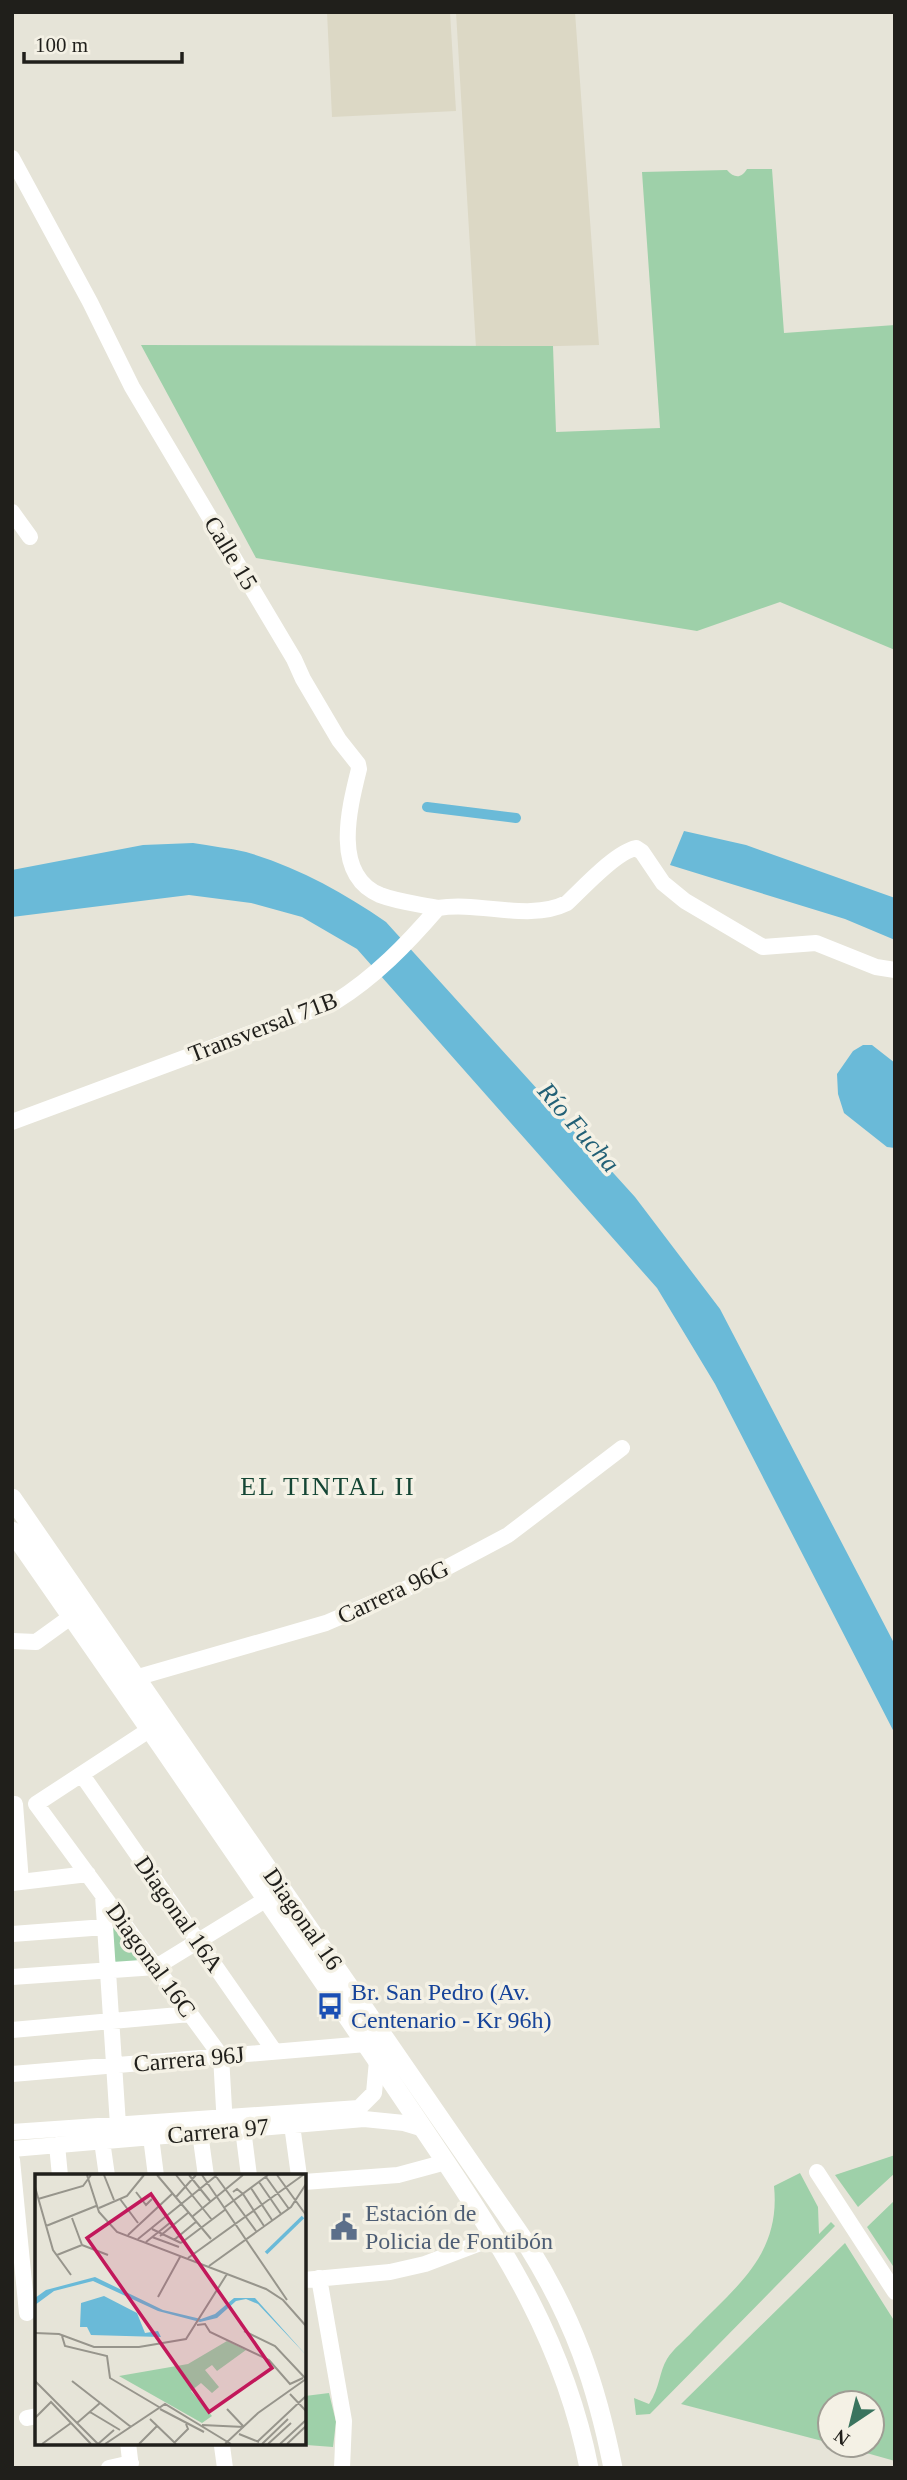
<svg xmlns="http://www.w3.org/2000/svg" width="907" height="2480" viewBox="0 0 907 2480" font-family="'Times New Roman',serif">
<rect width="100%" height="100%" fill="#e6e4d8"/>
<!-- built -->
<path fill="#dcd8c5" d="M327,12h123l6,99 -124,6z
M456,12h119l24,333 -123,3z"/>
<!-- green -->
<path fill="#9ed0a9" d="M747,169h25l12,164 111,-8v325l-115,-48 -83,29 -441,-73 -115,-213 412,1 3,86 104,-4 -18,-256 85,-2c7,8 14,9 20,-1z
M112,1914l35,50 -38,1z
M895,2155v18l-37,34 -23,-32z
M800,2173l18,34 1,27 12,-12 4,4 -185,188 -14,1 -2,-17 15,6c11,-16 10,-32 18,-45 6,-10 18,-19 26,-28 44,-45 88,-77 81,-145z
M895,2200v69l-28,-42z
M845,2243l50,79v139l-57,-16h34v-42h-42v40l-149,-39z
M329,2393l7,29 -3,25 -53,-4h24l1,-47z"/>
<!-- water -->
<path fill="#6abad8" d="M684,831l62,14 149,53v42l-50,-21 -175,-54z
M193,843c17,3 36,5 53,9 51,15 97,40 140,70l249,275 85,112 175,336v89l-180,-350 -58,-96 -300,-339 -55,-32 -51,-14 -62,-8 -177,22v-47l131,-25z
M863,1045h9l23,18v85l-8,-1 -43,-34 -6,-19 -1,-20 16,-23z"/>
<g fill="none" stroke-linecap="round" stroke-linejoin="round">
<!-- canal -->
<path stroke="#6abad8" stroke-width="10" d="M427,807l89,11"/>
<!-- minor -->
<path stroke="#fff" stroke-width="16" d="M12,158l78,144 42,85 162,272 9,20 36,61 19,24 1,5c-10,40 -27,106 21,126 18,7 39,9 58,13
M12,512l18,25
M12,1122l323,-120c40,-25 72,-58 103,-94 43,-7 90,14 129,-5 16,-15 49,-51 69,-55l6,4 21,31 22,18 78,46 53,-4 60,24 19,3
M12,1641l24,1 36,-26
M135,1678l191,-55 86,-37 96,-51 114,-87
M82,1775l193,277
M15,1804l6,78
M36,1804l185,252 4,70
M36,1804l113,-74
M12,1883l76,-9
M103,1895l15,230
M12,1934l93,-7
M12,1977l144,-10 111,-68
M12,2030l178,-16
M12,2074l354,-30
M292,2125l7,51
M243,2129l6,47
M12,2132l347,-24 15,-15 3,-32
M200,2133l6,43
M151,2137l5,39
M102,2141l5,35
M57,2145l3,31
M12,2149l352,-30 40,4 20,6
M12,2160l15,153
M817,2172l78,120
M304,2182l94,-7 48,-13
M319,2278l25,143 -2,47
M304,2280l86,-8 35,-8 71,-27
M27,2418l10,-2
M128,2443l3,25
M222,2446l3,22
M109,2468l22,-5"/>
<!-- major -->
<path stroke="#fff" stroke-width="19" d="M12,1498l516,748c46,74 68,137 85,222
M12,1531c109,156 218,314 325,471 34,49 67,98 100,147 69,102 128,196 152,319"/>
</g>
<!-- icons -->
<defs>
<symbol id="bus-bare" viewBox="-9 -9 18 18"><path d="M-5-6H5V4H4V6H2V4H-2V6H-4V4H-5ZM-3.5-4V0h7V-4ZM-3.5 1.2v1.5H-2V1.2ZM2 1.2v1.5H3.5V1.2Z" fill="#1a4fb4" stroke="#f4f1e5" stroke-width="2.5" paint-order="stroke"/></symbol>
<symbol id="civic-bare" viewBox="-9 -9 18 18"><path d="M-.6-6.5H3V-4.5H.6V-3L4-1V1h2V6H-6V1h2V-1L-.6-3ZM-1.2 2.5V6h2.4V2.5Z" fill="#5c6f8a" stroke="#f4f1e5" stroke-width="2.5" paint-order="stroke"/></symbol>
</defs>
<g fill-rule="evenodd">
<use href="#bus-bare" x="311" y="1987" width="38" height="38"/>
<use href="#civic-bare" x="325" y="2208" width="38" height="38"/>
</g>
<g text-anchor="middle" stroke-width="7" stroke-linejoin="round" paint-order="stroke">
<!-- street labels -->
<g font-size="24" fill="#201f1b" stroke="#f4f1e5">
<text transform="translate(231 553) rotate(59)" y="8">Calle 15</text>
<text transform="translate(263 1027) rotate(-21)" y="8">Transversal 71B</text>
<text transform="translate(393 1592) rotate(-25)" y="8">Carrera 96G</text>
<text transform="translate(179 1914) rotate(55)" y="8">Diagonal 16A</text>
<text transform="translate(303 1919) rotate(55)" y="8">Diagonal 16</text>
<text transform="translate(151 1960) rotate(54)" y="8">Diagonal 16C</text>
<text transform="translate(189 2059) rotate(-5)" y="8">Carrera 96J</text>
<text transform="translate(218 2131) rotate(-5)" y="8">Carrera 97</text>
</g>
<!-- transit labels -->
<g font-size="24" fill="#164399" stroke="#f4f1e5" text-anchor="start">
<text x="351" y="2000">Br. San Pedro (Av.<tspan x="351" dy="28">Centenario - Kr 96h)</tspan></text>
</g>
<!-- service labels -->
<g font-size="24" fill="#4e5e75" stroke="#f4f1e5" text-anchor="start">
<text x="365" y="2221">Estación de<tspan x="365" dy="28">Policia de Fontibón</tspan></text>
</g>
<!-- water labels -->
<g font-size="26" font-style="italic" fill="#226076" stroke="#f4f1e5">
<text transform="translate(579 1127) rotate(49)" y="9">Río Fucha</text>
</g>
<!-- neighbourhood labels -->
<g font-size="26" letter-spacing="2" fill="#154635" stroke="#f4f1e5">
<text x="328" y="1495">EL TINTAL II</text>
</g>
</g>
<!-- overview -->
<g transform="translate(35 2174)">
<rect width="271" height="271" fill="#e6e4d8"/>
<path d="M192,167l19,9 -29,21 -5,-6 -7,5 14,17 -7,6 -11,-10 -10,8 21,25 -10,7 -83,-47 69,-12z" fill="#9ed0a9"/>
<path d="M60,103l68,33 38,9 14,-5 19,-16h21l51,57 -48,-51 -12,-5 -10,2 -19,17 -17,4 -42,-11 -65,-30 -39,10 -19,14v-7l11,-8zM69,122l33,17 8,20 13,-2 3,6 -70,-2 -4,-8h-7l1,-24z" fill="#6abad8"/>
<path fill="none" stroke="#6abad8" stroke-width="3.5" d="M231,79l37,-36"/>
<path fill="none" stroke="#97958c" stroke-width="2" d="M52,1l12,37 18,20 149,57 17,11 23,26M69,1l10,25M122,1l54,64M141,1l36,45M154,1l21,26M167,1l85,125M180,1l41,56M242,1l29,40M231,3l23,32M224,8l22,32M0,13l18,63 18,25M216,14l21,32M101,18l10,13 6,-6M198,18l4,-3 6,5 21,32M141,23l20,-22M3,25l45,-13 8,-11M85,25l18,24M190,33l43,-32M64,34l28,-12 17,-21M158,42l50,-41M37,44l10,27M11,52l50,-20M117,55l29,14M93,61l45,-42M125,62l29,-24M117,63l27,10M103,65l79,-64M139,66l23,-19M111,68l25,-20M146,69l45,-34M47,71l26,10M22,81l25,-10M271,83v45M153,84l115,-83M174,92l82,-59 15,-23M123,123l22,-40M162,151l8,-1 5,8 59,28 21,24 13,-6M209,157l31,15 31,33M0,159l24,1 35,13h45l47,-8 41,-65M27,162l3,10 42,10 3,22 49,29M0,207l63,63M37,207l59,46M255,220l16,17M125,235l44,23M192,235l17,18M55,238l30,18M0,244l16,-16 40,42M115,245l26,25M42,249l23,-20M167,251l42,2M204,260l20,8M222,268l49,-46M139,269l14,-14 -2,-5M7,270l29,-21M63,270l16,-14M70,270l60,-40 66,40M104,270l18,-18M190,270l33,-31 48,-34M227,270l26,-25M233,270l23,-21M245,270l26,-24M252,270l19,-18"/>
<path fill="#c2185b" fill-opacity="0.15" stroke="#c2185b" stroke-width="3.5" d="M116,20l121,174 -63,44 -122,-174z"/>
<rect width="271" height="271" fill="none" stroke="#201f1b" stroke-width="3.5"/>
</g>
<!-- border -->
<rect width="907" height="2480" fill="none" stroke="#201f1b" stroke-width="28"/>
<!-- north arrow -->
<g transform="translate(851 2424) rotate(215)"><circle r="33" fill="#f4f1e5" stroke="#9f9d94" stroke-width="2"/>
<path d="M0-5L12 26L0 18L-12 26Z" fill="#3a745e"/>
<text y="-10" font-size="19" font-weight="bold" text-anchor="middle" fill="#201f1b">N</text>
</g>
<!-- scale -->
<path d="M24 52v10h158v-10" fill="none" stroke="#201f1b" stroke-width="3.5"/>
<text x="35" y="52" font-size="21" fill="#201f1b" stroke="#f4f1e5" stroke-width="5" paint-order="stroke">100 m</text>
</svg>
